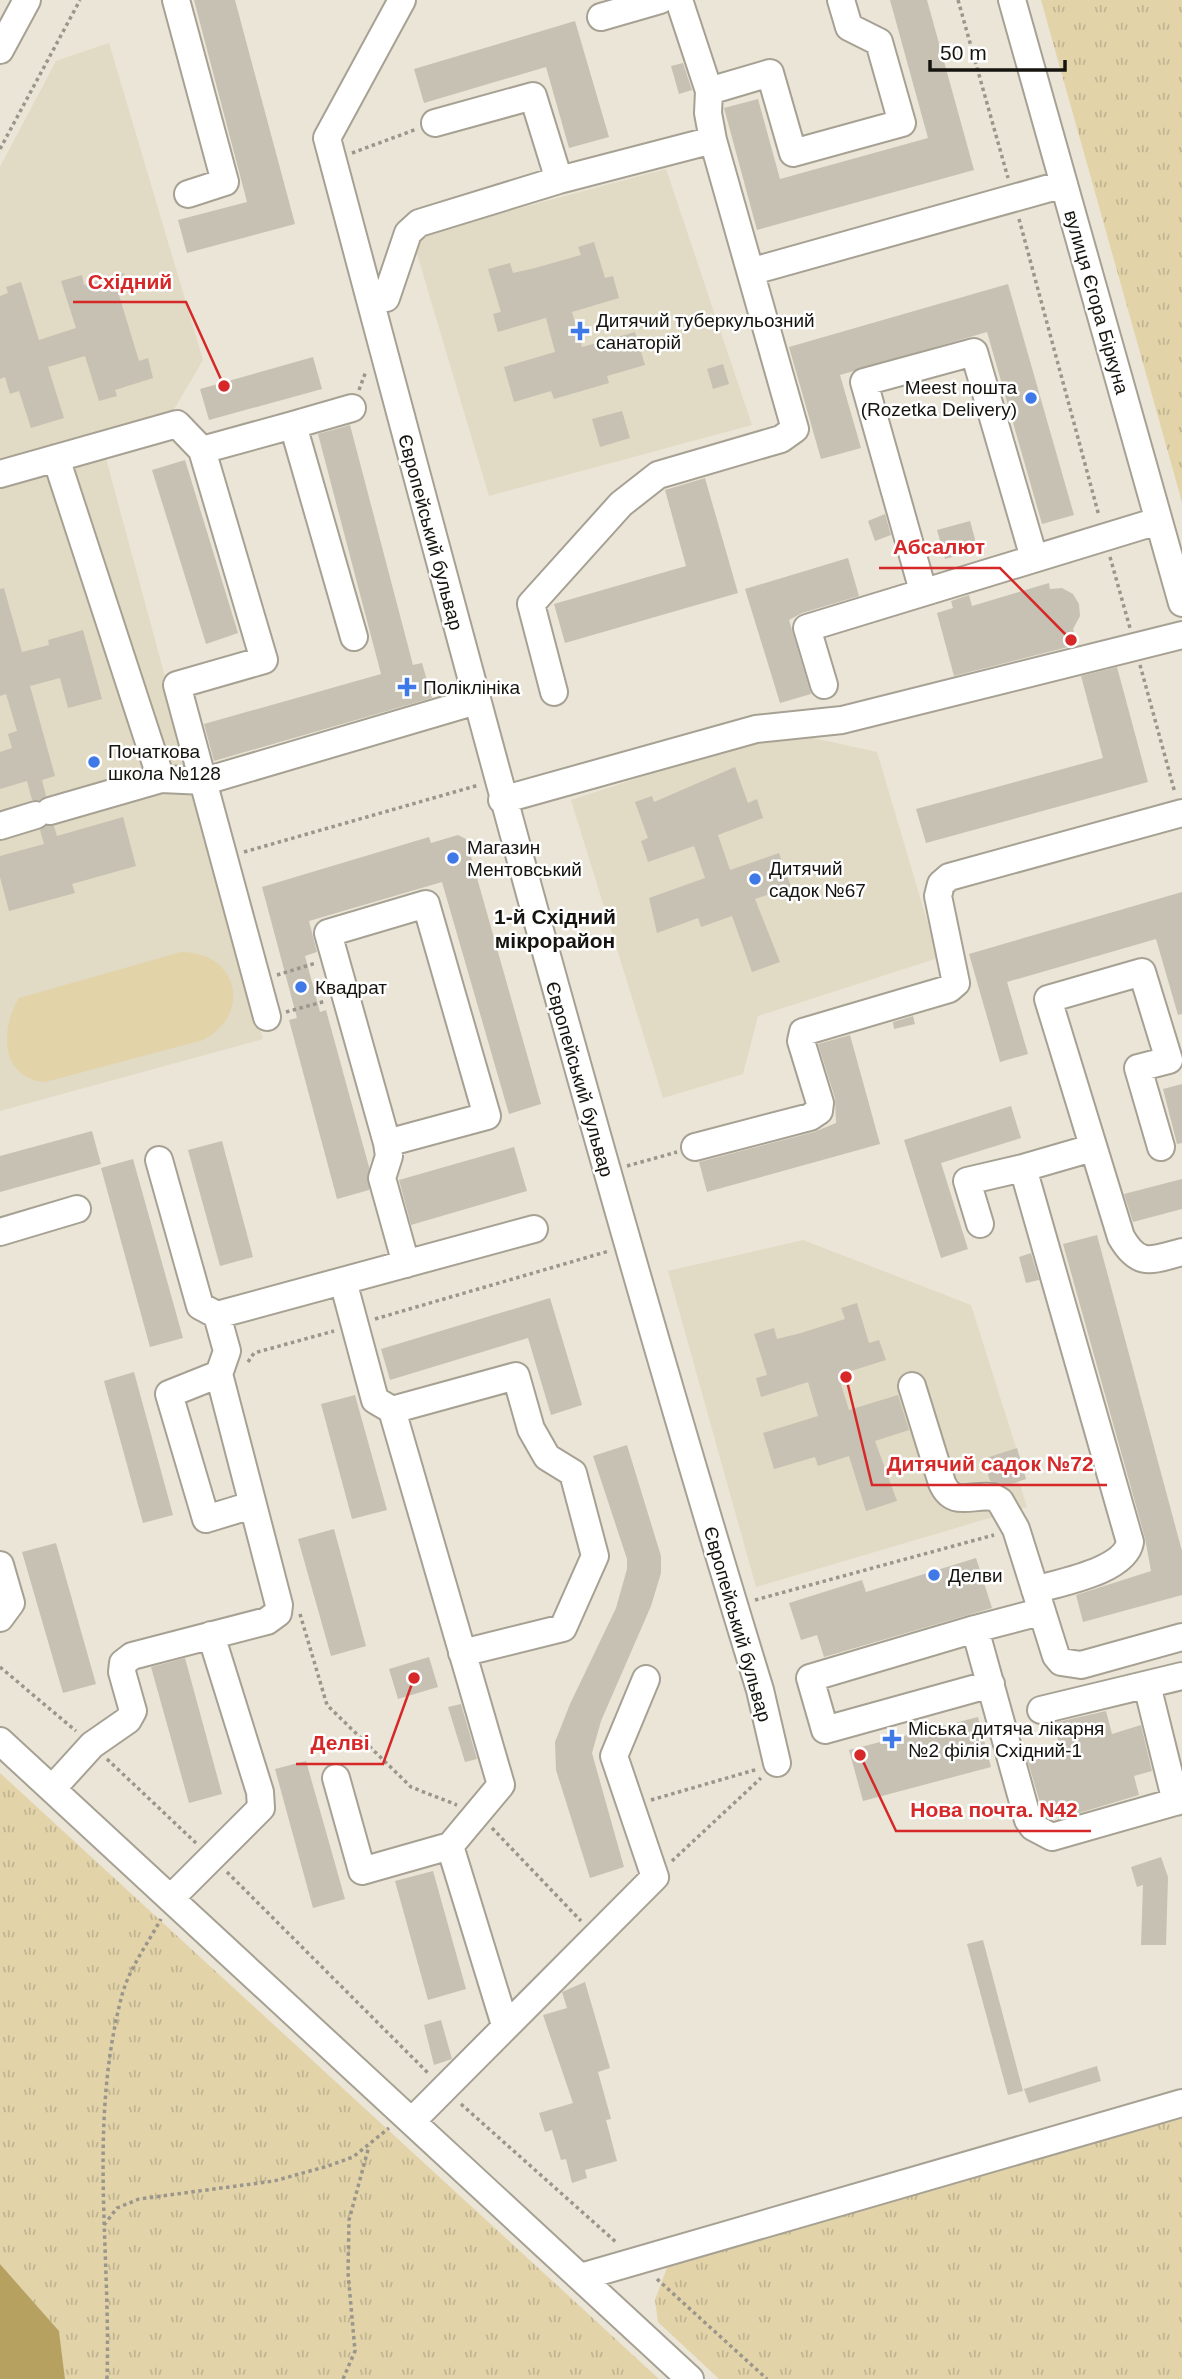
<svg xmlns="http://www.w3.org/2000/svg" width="1182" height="2379" viewBox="0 0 1182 2379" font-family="Helvetica,sans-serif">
<defs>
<pattern id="grass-tufts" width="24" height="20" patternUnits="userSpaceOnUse" patternTransform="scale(1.75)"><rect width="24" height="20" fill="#e2d3a9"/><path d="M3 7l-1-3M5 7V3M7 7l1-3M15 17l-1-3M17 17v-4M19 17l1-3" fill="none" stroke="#c1b490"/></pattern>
</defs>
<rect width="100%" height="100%" fill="#eae5d6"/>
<!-- built -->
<path fill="#e1dac4" d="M109,43l94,317 -33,56 -170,48v-297l56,-106z
M666,169l86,256 -263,71 -77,-259z
M105,455l158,584 -263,72v-627z
M782,731l95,21 61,206 -180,58 -15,58 -80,24 -92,-298z
M803,1240l168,65 55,174 -7,2 8,26 -271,80 -88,-316z"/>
<!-- grass -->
<path fill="url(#grass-tufts)" d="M1041,0h141v502z
M0,1773l659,606h-594l-6,-48 -59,-67z
M1182,2115v264h-463l-61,-57 -3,-22 13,-35z"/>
<!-- garden -->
<path fill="#e2d3a9" d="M181,952c57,0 72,62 22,88l-158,42c-45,-4 -45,-53 -26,-84z"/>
<!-- water -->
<path fill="#b7a161" d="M0,2264l59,67 6,48h-65z"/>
<!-- building -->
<path fill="#c6c1b2" d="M194,0h41l60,224 -108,29 -9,-33 69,-18z
M890,0h37l47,170 -217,60 -33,-122 34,-9 22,80 148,-41z
M575,21l34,116 -40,11 -23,-81 -122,36 -10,-34z
M683,63l9,27 -13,4 -8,-28z
M594,242l11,36 8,-2 6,22 -47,14 10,35 53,-15 10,33 -38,11 2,7 -55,16 -3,-8 -37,11 -10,-35 51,-15 -9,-34 -48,14 -5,-18 8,-2 -13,-43 22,-6 3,10 22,-5 46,-13 -3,-8z
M124,273l5,18 -10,4 20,66 9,-3 5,20 -38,12 2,6 -18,5 -14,-45 -37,11 16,51 -33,10 -12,-37 -9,3 -5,-17 -5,2v-83l8,-3 -2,-6 15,-5 18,58 37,-12 -15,-47 21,-6 2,10z
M1008,284l66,231 -32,9 -55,-192 -147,43 21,73 -40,11 -32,-112z
M313,357l9,32 -113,31 -9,-31z
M723,364l6,20 -16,5 -6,-20z
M622,411l8,27 -30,9 -8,-28z
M350,425l63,240 9,-2 10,35 -218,63 -10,-37 177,-50 -63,-240z
M185,460l53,173 -32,11 -54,-174z
M705,478l33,115 -173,50 -11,-39 132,-38 -21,-76z
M885,514l6,21 -16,6 -7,-20z
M970,521l8,29 -33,9 -8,-29z
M848,558l11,38 -57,17 -13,7 22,74 -31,9 -35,-114z
M1049,583l1,6 12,-1 11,6 6,10 1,12 -7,13 3,10 -10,3 2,5 -114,29 -17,-63 16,-5 -2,-7 18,-6 3,11z
M4,588l18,64 27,-7 -1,-5 35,-10 19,69 -34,9 -8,-30 -30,8 25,90 -13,4 4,16 -7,4h-7l-5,-19 -27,8v-37l12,-4 -4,-14 9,-3 -11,-37 -6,2v-107z
M1117,667l31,115 -222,61 -10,-34 187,-51 -22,-82z
M735,767l13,36 9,-4 6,19 -45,17 12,35 49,-17 12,34 -36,12 25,63 -28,10 -20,-56 -31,11 -3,-9 -41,15 -8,-35 56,-20 -11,-32 -46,16 -7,-21 7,-3 -13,-36 17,-6 2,6z
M123,817l13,49 -64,18 3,9 -66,18 -9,-34v-21l44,-12 -4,-14 7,-4h7l3,10z
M458,835l8,4 75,265 -32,10 -67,-232 -133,39 8,31 -12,4 15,56 6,-2 43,157v23l-32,9 -48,-179 8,-2 -35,-131 167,-50 2,6z
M1182,892v122l-4,1 -22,-76 -149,43 21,72 -28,8 -31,-108z
M913,1016l2,8 -21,5 -1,-7z
M850,1035l30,109 -173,48 -8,-30 115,-30 22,-9 -1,-25 -17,-54z
M1182,1084v59l-5,1 -14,-55z
M1011,1106l10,32 -80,25 27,86 -27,9 -37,-118z
M92,1131l9,33 -101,28v-36z
M222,1141l31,116 -33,9 -32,-116z
M514,1147l13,44 -116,34 -12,-45z
M133,1159l50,179 -33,9 -49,-179z
M1182,1179v30l-49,13 -9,-28z
M1097,1235l85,316v44l-99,27 -7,-27 75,-24 -6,-33 -82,-294z
M1031,1253l8,27 -13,3 -7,-26z
M550,1298l32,107 -31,10 -23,-77 -138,42 -9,-31z
M857,1303l12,40 10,-3 7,20 -48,15 11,35 49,-15 11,35 -34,11 22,60 -31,10 -17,-55 -31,10 -3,-9 -41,12 -11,-36 55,-17 -10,-34 -47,15 -5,-19 11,-3 -13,-41 20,-6 3,11 24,-6 44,-14 -4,-11z
M134,1372l39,143 -30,8 -39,-142z
M355,1395l32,115 -35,9 -31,-115z
M627,1445l34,111v17l-10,33 -50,115 -9,32 32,114 -34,11 -34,-108 -1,-28 15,-38 46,-96 11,-39v-10l-34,-103z
M1017,1448l9,31 -21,7 -15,-5 -7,-22z
M334,1529l32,117 -35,10 -33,-117z
M56,1543l40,141 -33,9 -41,-141z
M976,1558l16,50 -168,49 -7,-22 -16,5 -12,-37 73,-23 4,12z
M429,1657l9,30 -40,12 -9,-30z
M185,1658l37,136 -33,9 -38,-136z
M461,1704l16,55 -12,3 -17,-55z
M1106,1711l6,23 29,-9 11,46 -18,5 5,19 -80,24 -5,-17 -13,4 -14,-47 34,-10 -8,-26z
M978,1717l13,50 -128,34 -14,-51z
M306,1761l39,138 -32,9 -38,-139z
M1161,1857l7,20 -2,68h-25l2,-60 -6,2 -6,-20z
M433,1871l33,118 -38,11 -33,-119z
M983,1940l40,151 -15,4 -41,-151z
M585,1982l25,86 -12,4 13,47 -5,1 11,41 -32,9 2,8 -15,5 -6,-24 -5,1 -9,-30 -7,2 -6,-19 34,-10 -30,-88 24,-7 -5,-16z
M441,2020l11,39 -18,6 -10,-40z
M1097,2066l4,15 -72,22 -5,-14z"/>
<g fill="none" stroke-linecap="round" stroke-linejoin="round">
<defs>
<path id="minor" d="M176,0l49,182 -37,12
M402,0l-75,138c138,519 275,1038 433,1552l17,73
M1012,0l170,603
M601,17l59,-17
M0,50l27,-50
M709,91l61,-18 23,80 109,-30 -23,-81 -30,-15 -8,-27
M435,123l98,-27 26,84 154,-40
M753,271l311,-87
M386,298l22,-65 11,-10 140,-43
M293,425l59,-17
M0,474l177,-50 25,26
M923,591l-59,-209 110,-30 60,206
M824,685l-17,-57 351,-107
M554,692l-23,-88 90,-100 37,-29 123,-36 14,-10 -82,-289 -5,-27 1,-22 -30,-91
M161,779l44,2 271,-80
M502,800l254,-71 86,-9 340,-85
M50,811l111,-32 -105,-321
M0,826l36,-11
M426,904l61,212 -100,27 -59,-210z
M267,1017l-90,-332 87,-25 -62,-210 91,-25 61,212
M387,1143l2,13 -7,22 24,86
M695,1147l115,-30 9,-6 1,-8 -19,-62 2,-9 146,-43 7,-6 -18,-87 3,-12 8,-7 233,-64
M1161,1147l-23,-79 31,-8 -27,-88 -94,27 73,238c18,31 30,23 61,15
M159,1160l41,146 17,9 317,-86
M1023,1168l69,-20
M980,1224l-13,-43 56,-13 107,374c-5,29 -69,40 -95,48
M0,1232l77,-23
M343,1281l32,119 17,10
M219,1374l-50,20 37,125 46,-14
M912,1386l30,97c11,25 29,11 51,14l7,4 16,28 40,127 5,6 20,3 101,-28
M0,1565l11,38 -11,15
M1040,1612l-65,17 53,191 5,7 19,10 130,-37
M975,1629l-165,49 15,52 166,-46
M462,1653l101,-25 32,-72 -22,-83 -26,-16 -16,-28 -15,-53 -124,34 109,375 -51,61 55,179
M1147,1685l29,117
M1041,1710l141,-34
M0,1741l690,638
M336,1778l26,93 88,-25
M52,1789l40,-44 36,-25 5,-9 -11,-39 1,-9 9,-7 135,-35 11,-8 1,-8 -60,-231 8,-23 -10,-36
M171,1898l90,-90 -1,-16 -49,-157
M413,2120l242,-243 -41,-121 32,-77
M581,2277l601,-174"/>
</defs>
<!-- minor casing -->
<use href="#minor" stroke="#a6a193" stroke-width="30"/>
<!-- path -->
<path stroke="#9a968b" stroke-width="3.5" stroke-dasharray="3.5 3.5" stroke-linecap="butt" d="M958,0l50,178
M0,149l80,-149
M352,153l65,-24
M1019,219l80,297
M359,390l7,-19
M1110,557l20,71
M1140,665l35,128
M244,852l235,-67
M277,975l39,-12
M286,1012l40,-11
M627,1166l50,-14
M375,1319l234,-68
M248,1362l6,-9 80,-22
M755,1600l239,-65
M300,1614l27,91 84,82 46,18
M0,1667l76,64
M107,1759l89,84
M651,1800l107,-31
M492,1828l89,93
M672,1861l89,-83
M227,1872l203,203
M461,2104l156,139
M104,2225l13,-17 22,-9 135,-18 54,-15 25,-9 36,-29
M657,2279l110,100
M107,2379c4,-131 -19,-254 15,-384 7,-26 26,-52 39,-76
M343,2379l12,-28 -7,-78 1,-53 20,-74"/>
<!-- minor -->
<use href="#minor" stroke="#fff" stroke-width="26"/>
</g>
<!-- markers -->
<g fill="#3f79e8" stroke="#fff" stroke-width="2.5">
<path d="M576.5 320.5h7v7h7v7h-7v7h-7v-7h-7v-7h7z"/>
<circle cx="1031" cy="398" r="7"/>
<path d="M403.5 676.5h7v7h7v7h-7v7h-7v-7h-7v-7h7z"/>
<circle cx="94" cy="762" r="7"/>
<circle cx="453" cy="858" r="7"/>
<circle cx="755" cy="879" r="7"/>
<circle cx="301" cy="987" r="7"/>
<circle cx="934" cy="1575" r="7"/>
<path d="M888.5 1728.5h7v7h7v7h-7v7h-7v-7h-7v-7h7z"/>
</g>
<g text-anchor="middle" stroke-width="5" stroke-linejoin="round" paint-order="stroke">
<!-- street labels -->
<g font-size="19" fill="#16140f" stroke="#fff">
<text transform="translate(1097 302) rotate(74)" y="7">вулиця Єгора Біркуна</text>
<text transform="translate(431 532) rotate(75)" y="7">Європейський бульвар</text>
<text transform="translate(580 1079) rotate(74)" y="7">Європейський бульвар</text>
<text transform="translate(738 1624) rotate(74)" y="7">Європейський бульвар</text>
</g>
<!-- poi labels -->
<g font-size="19" fill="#16140f" stroke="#fff" text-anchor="start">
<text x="596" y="327">Дитячий туберкульозний<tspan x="596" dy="22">санаторій</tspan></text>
<text x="1017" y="394" text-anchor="end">Meest пошта<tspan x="1017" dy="22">(Rozetka Delivery)</tspan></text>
<text x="423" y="694">Поліклініка</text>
<text x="108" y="758">Початкова<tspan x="108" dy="22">школа №128</tspan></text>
<text x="467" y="854">Магазин<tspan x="467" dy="22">Ментовський</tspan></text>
<text x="769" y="875">Дитячий<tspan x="769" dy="22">садок №67</tspan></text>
<text x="315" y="994">Квадрат</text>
<text x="948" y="1582">Делви</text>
<text x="908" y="1735">Міська дитяча лікарня<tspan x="908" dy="22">№2 філія Східний-1</tspan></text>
</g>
<!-- neighbourhood labels -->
<g font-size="21" font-weight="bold" fill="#16140f" stroke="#fff">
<text x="555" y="924">1-й Східний<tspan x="555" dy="24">мікрорайон</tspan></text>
</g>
</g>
<!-- callouts -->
<path fill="none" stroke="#d62828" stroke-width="2.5" d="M224 386L186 302H73M1071 640L1000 568H879M846 1377L872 1485H1107M414 1678L383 1764H296M860 1755L896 1831H1091"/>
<g fill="#d62828" stroke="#fff" stroke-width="2.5">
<circle cx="224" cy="386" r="7"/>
<circle cx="1071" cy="640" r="7"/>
<circle cx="846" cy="1377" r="7"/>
<circle cx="414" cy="1678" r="7"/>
<circle cx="860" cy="1755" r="7"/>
</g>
<g font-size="21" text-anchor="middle" font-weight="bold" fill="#d62828" stroke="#fff" stroke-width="5" stroke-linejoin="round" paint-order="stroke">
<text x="130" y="289">Східний</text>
<text x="939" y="554">Абсалют</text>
<text x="990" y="1471">Дитячий садок №72</text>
<text x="340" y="1750">Делві</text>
<text x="994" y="1817">Нова почта. N42</text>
</g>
<!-- scale -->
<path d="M930 60v10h135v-10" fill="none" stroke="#16140f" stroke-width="3.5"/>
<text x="940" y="60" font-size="21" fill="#16140f" stroke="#ffffff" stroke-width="5" paint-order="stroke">50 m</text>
</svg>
